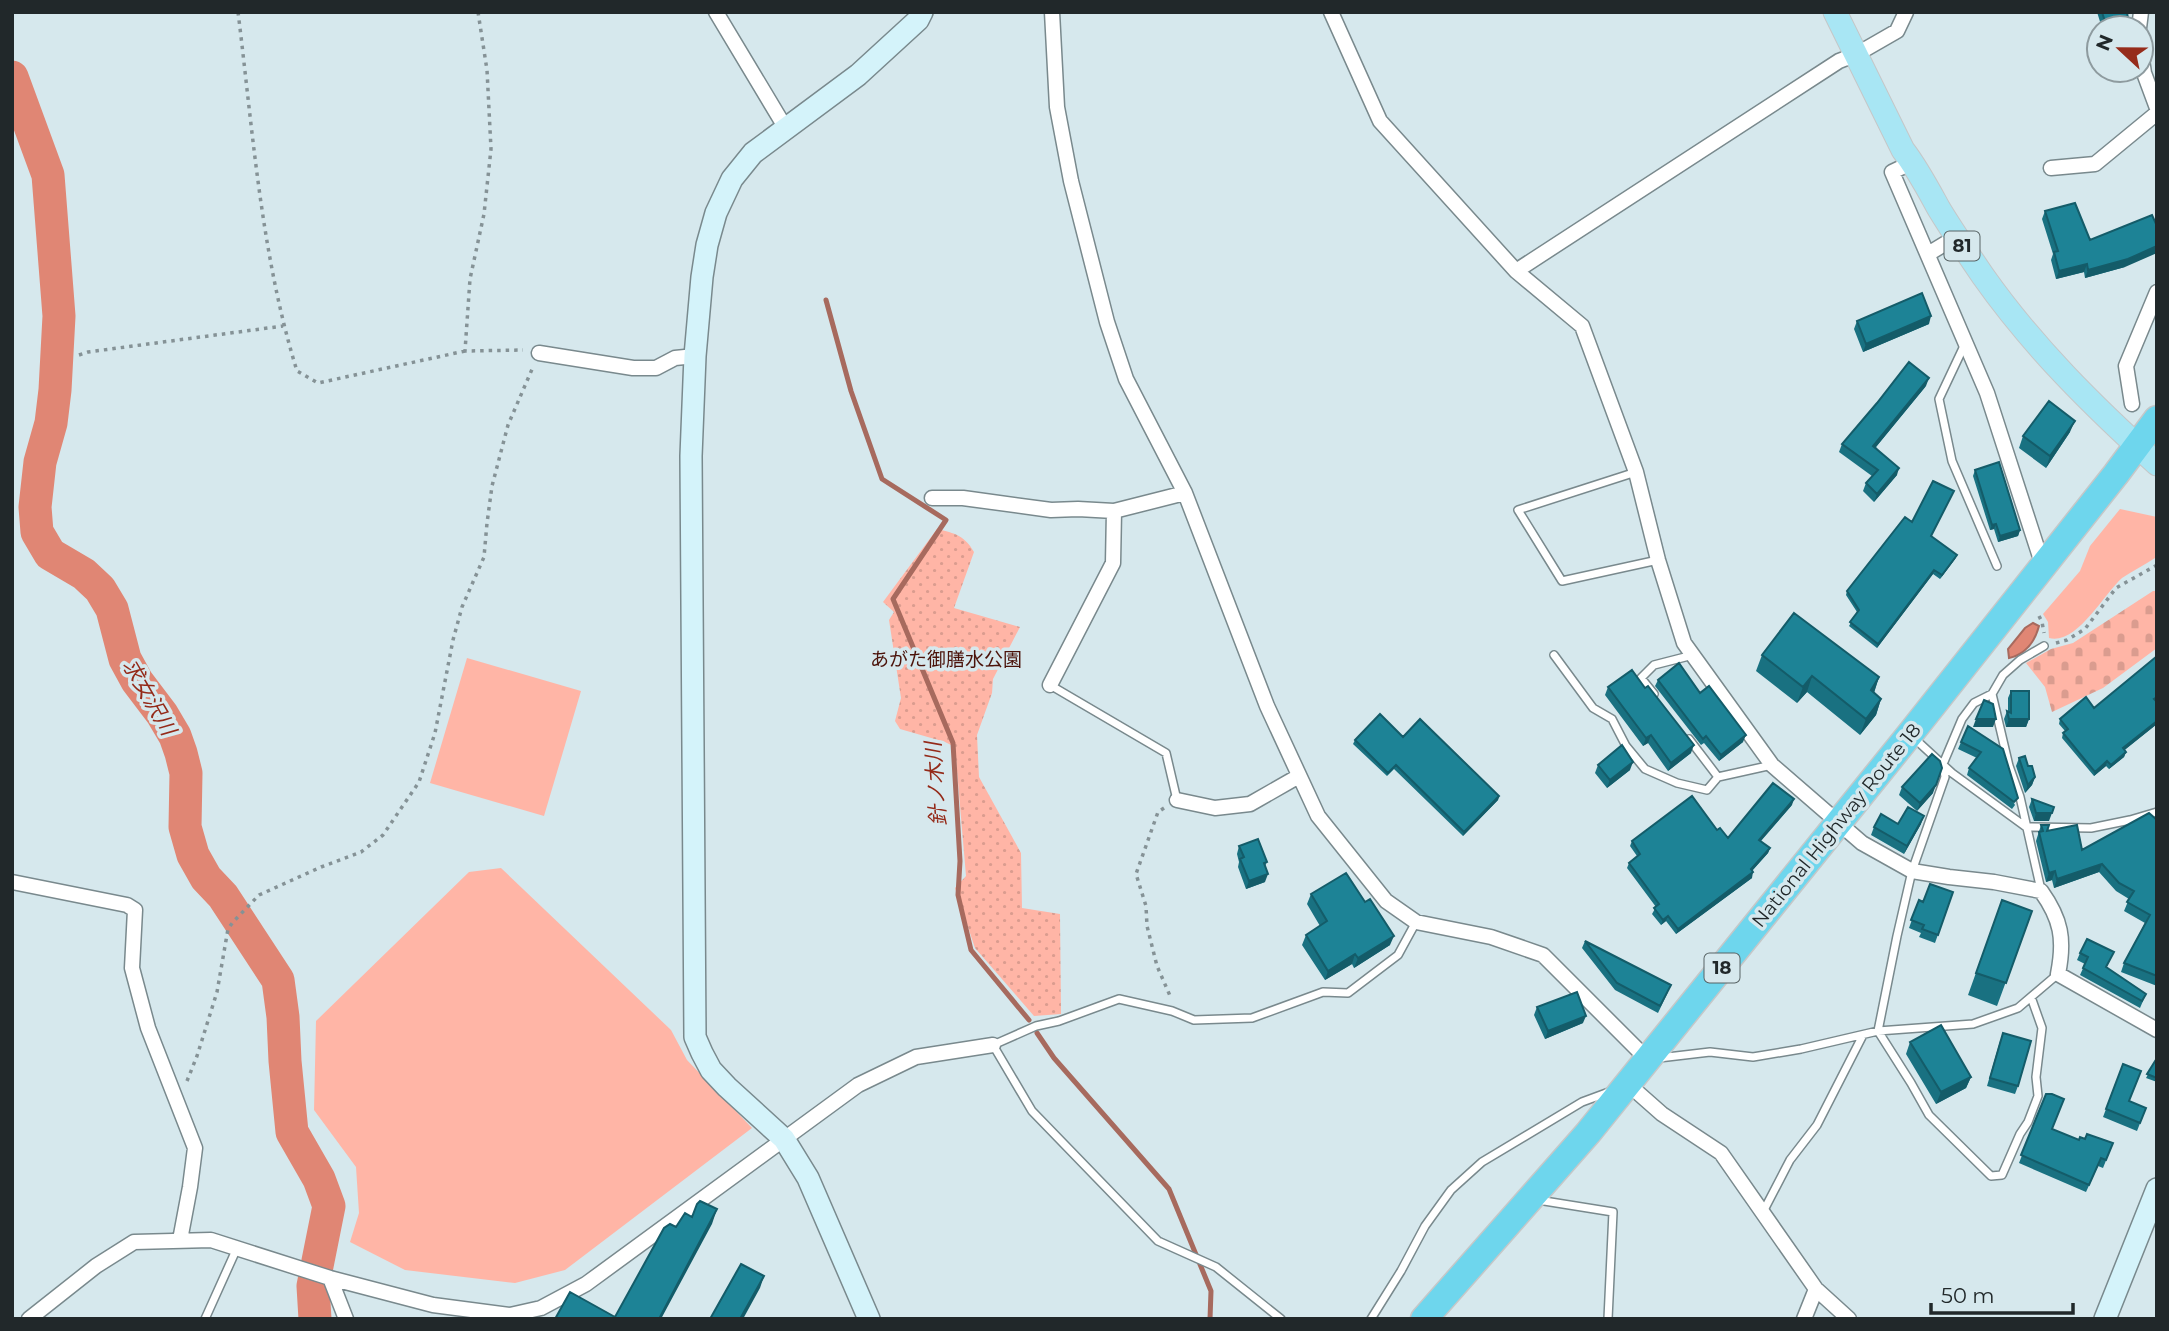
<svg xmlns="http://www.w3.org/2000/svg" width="2169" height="1331" viewBox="0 0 2169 1331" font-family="Montserrat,'Noto Sans JP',sans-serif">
<defs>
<pattern id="cemetery-stones" width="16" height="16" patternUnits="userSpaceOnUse" patternTransform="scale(1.75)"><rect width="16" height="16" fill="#ffb5a6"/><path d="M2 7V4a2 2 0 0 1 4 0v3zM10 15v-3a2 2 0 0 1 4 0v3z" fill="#da9c8f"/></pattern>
<pattern id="park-dots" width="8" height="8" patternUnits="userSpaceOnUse" patternTransform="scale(1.75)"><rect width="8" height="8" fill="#ffb5a6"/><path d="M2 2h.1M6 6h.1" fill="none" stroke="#da9c8f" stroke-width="1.8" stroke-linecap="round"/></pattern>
</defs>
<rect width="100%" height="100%" fill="#d6e8ed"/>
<!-- grass -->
<path fill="#ffb5a6" d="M2120,509l37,8 -2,41c-10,7 -23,13 -33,20 -19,17 -45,67 -73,60l-1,-16 -5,-8 37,-43 10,-25z
M467,658l114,33 -37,125 -114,-33z
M501,868l170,162 16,30 65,68 -187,142 -50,13 -110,-13 -55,-28 9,-29 -3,-46 -42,-57 2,-89 153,-149z"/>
<!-- cemetery -->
<path fill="url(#cemetery-stones)" d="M2153,591h4v57l-54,40 -51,24 -7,-25 -19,-24 25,-14 22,-6z"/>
<!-- park -->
<path fill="url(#park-dots)" d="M937,529c18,4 28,7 37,23l-20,56 66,19 -27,52 -1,14 -15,42 2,42 42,76 1,55 38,6 1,100 -27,2 -59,-68 -20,-60 11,-12 -11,-129 -10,-5 -45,-13 -5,-8 6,-23 -12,-78 5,-8 -11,-10z"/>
<!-- water -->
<path fill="#e08674" stroke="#a76a5e" stroke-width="2" d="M2033,623l6,3c-4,15 -13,28 -30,32l-1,-9 17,-21z"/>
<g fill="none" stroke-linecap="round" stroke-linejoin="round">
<!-- stream -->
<path stroke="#a76a5e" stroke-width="5" d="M826,300l25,91 31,88 64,41 -53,79 60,144 7,118 -2,34 13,55 58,70
M1037,1033l17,25 115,131 42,102 -1,28"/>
<!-- river -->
<path stroke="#e08674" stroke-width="33" d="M12,77l36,98 11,141 -4,74 -4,33 -11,39 -5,45 2,25 13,22 34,20 16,15 12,20 13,50 12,22 25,33 13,22 6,17 5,20 -1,54 8,28 13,23 17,18 55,84 5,37 2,44 7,71 27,47 10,27 -16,80 2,33"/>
<defs>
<path id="lane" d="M1964,346l-25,53 13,62 45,105
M1636,472l-118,38 44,71 96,-21
M1554,655l39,53 19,11 14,27 19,23 32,14 30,7 11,-13 54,-12
M1050,685l116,68 11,47
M1654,694l-13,-16 13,-13 39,-10
M1992,694l17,72 11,31 21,93
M1914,738l38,35 74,54 65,1 39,-8 27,-8
M1689,739l29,38
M2031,997l11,31 -6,49 2,19 -10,26 -8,12 -18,41 -11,1 -62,-61 -18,-32 -33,-52 19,-95 15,-65 33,-94 -2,-13 19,-45 12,-16 18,-9 11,-19 17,-15 24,-14
M1659,1058l51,-6 43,5 48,-8 77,-18 95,-7 45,-16 40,-34
M1538,1200l75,12 -5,107
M1763,1212l27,-52 27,-35 46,-90
M205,1319l32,-71
M1281,1319l-65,-52 -58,-26 -126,-130 -39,-66 43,-19 23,-5 60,-22 53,12 22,9 58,-2 71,-26 25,1 50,-38 18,-33
M1371,1319l30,-48 24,-45 26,-36 31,-28 100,-60 27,-10"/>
<path id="street" d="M716,12l69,115
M1052,12l5,95 14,74 36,141 19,57 59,114 82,213 51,110 68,85 30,21 75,15 52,18 104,104
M1331,12l49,109 136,150 66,55 54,146 22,88 26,83 88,122 90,78 50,28 37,6 45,5 47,9c20,28 24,48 17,83l99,56
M2139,28l2,-16
M2141,53l3,20 13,35
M1913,162l-21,10 95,221 56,173
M2051,168l44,-4 62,-51
M1928,254l28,-17
M1516,271l323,-210 18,-7 40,-23 9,-19
M539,353l94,15h23l19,-10 20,-2
M2132,404l-6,-38 31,-74
M932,498h31l88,12 27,-1 36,2 71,-18
M1050,685l63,-122 1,-52
M1177,800l38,8 35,-4 49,-28
M12,882l115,23 8,5 -3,58 16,60 47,120 -5,39 -10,53
M1628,1084l34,30 59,39 95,136 33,30
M330,1278l16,41
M29,1319l67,-53 38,-24 77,-2 119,38 103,27 77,10 31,-7 45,-24 272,-199 58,-28 77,-12
M1804,1319l12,-30"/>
<path id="secondary" d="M869,1319l-61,-141 -24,-39 -57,-52 -16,-17 -9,-17 -7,-16 -4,-581 4,-100 7,-79 5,-32 9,-32 16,-34 21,-26 105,-78 60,-55 4,-8
M2105,1319l52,-130"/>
<path id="primary" d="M1835,12l68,138c14,18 25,39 36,59 14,23 29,45 44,67 50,71 110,130 174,188"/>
<path id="highway" d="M1424,1319l164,-186 322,-399 206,-260 41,-55"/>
</defs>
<!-- lane casing -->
<use href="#lane" stroke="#79898d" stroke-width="10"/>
<!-- street casing -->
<use href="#street" stroke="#79898d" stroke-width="17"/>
<!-- secondary casing -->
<use href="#secondary" stroke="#79898d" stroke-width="24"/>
<!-- primary casing -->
<use href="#primary" stroke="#c5c7c8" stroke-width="25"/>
<!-- highway casing -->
<use href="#highway" stroke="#c5c7c8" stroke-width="29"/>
<!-- path -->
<path stroke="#859296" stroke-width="3.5" stroke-dasharray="3.5 5" stroke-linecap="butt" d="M238,12c15,120 23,243 59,359l21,12 147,-32
M478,12l9,58 4,79 -7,65 -14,65 -5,72 58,-1
M79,355l9,-3 195,-26
M2039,616l3,6 2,11
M2056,643l11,-3 18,-11 31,-41 41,-23
M1164,808l-6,4 -22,62 10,32 1,20 10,40 14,32
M187,1081l10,-25 20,-64 11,-63 5,-7 26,-27 62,-28 40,-15 22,-17 36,-53 16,-49 18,-93 9,-33 22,-50 3,-34 5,-37 16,-61 25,-58"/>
<!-- lane -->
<use href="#lane" stroke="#fff" stroke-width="7"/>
<!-- street -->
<use href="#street" stroke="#fff" stroke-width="14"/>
<!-- secondary -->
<use href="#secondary" stroke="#d4f3fa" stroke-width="21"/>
<!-- primary -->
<use href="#primary" stroke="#a8e6f4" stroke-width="23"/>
<!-- highway -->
<use href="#highway" stroke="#6ed6ed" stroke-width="26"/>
</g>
<!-- wall -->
<path fill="#197181" d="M2097,12h30l1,7 -3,7 -5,2h-18z
M2045,211l45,29 35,27 -40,11 -1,-6 -28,7 -5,-19 2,-6 -11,-35z
M1857,321l72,3 -66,28 -9,-23z
M1926,386l-50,61 21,28 -23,27 -11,-11 3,-8 6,-7 -33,-24 3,-8z
M2070,432l-24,36 -27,-20 4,-12z
M1975,470l45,60 -2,6 -20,6 -4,-13 -4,1 -17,-54z
M1912,522l45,33 -2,4 -15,20 -7,-5 -56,74 -28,-22 8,-14 -11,-17 1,-4z
M1762,655l117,22 -5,15 7,7 -5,16 -16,20 -53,-43 -10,11 -41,-32z
M2157,656v44l-2,1 2,1v22l-33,26 2,2 -2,5 -15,12 -3,-3 -12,10 -32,-38 1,-5 2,-2 -6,-7 1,-5 34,-11z
M1658,680l42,13 43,49 -24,19 -15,-18 -3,2 -46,-59z
M1608,687l83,66 -23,18 -20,-28 -5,3 -38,-51z
M2011,691l18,28 -3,8h-20l-2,-8 3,-8 1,1v-14z
M1968,726l47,79 -3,4 -45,-34 2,-7 8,-10 -19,-9z
M1403,737l96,59 -1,4 -35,36 -69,-67 -7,7 -34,-32 2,-4z
M2019,758l16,19 -3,8 -7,8 -9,-27z
M1598,765l32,5 -23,18 -12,-15z
M1902,787l31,6 -16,18 -18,-16z
M2032,799l17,22h-15l-5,-14z
M1792,805l-31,36 9,7 -2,5 -16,18v7l-76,56 -10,-13 -5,4 -9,-11 4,-7 -29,-39 2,-5 8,-7 -7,-10 2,-5 85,-11 11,8z
M2157,820v166l-36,-14 3,-9 21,-40 -21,-12 5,-12 -13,-8 -17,-19 -45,16 -2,-8 -6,2 -10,-41 5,-16 6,6 35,19z
M1898,824h23l-17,30 -33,-19 3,-8z
M1239,846l28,16 -2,4v16l-19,7 -8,-22 1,-5 -2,-8z
M1953,892l-18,51 -16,-6 2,-4 -12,-5 10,-28 4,2z
M1311,894l79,51 -36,23 -2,-4 -27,16 -23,-35 4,-10 14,-9 -13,-22z
M2002,900l30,11 -35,95 -29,-11z
M1585,941l83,51 -10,21 -43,-23 -33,-42z
M2114,952l-8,16 40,26 -6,14 -60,-33 5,-11 -8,-4 3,-7z
M1537,1007l46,16 -38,16 -11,-24z
M2000,1041l18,45 -3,8 -28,-8z
M1910,1042l61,35 -5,11 -30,16 -30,-50z
M2157,1058v24l-11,-4z
M2123,1064l6,37 17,7 -9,23 -34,-14z
M2046,1094l6,35 27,11 6,-1 28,4 -10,25 -5,-2 -12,26 -67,-29z"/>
<!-- shaded-wall -->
<path fill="#145c69" d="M2128,19l-3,7 -5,2h-15l1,-3z
M2157,246v7l-32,14 -40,11 3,-8z
M2087,264l-3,8 -28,7 3,-8z
M1931,316l-2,8 -66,28 3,-8z
M1929,378l-3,8 -55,67 2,-7z
M2075,421l-5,11 -24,36 4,-12z
M1899,468l-2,7 -23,27 3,-8z
M1996,524l-2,5 -4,1 2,-5z
M2020,530l-2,6 -20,6 2,-6z
M1957,555l-2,4 -15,20 2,-4z
M1934,570l-1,4 -56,74 1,-4z
M1812,676l-5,16 -10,11 6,-16z
M1879,677l-5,16 -3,-3z
M1881,699l-5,16 -16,20 6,-16z
M1976,719h20l-3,8h-20z
M2009,719h20l-3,8h-20z
M2157,721v3l-36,29 2,-5z
M1651,735l-3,8 -5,3 3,-8z
M1746,735l-3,7 -24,19 2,-6z
M1694,745l-3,8 -23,18 3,-8z
M2126,752l-2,5 -15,12 2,-4z
M2107,761l-1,5 -12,10 1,-4z
M1633,762l-3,8 -23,18 3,-8z
M2035,777l-3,8 -7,8 3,-8z
M1936,785l-3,8 -16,18 3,-8z
M1499,796l-1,4 -35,36 1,-4z
M1794,799l-2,6 -35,40 2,-5z
M2036,813h16l-3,8h-15z
M1924,816l-3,8 -17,30 3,-8z
M1770,848l-2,5 -19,21 2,-5z
M2102,864l-3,8 -45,16 3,-9z
M2055,871l-3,9 -6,2 3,-9z
M1753,872l-1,6 -76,56 2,-5z
M1268,874l-3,8 -19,7 3,-8z
M1668,916l-2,5 -5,4 2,-5z
M1394,936l-4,9 -36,23 4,-10z
M1355,954l-3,10 -27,16 3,-9z
M1586,1016l-3,7 -38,16 3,-8z
M1971,1077l-5,11 -30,16 5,-12z
M717,1209l-5,15 -51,95h-2z
M764,1276l-4,12 -17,31h-3z"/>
<!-- building -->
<path fill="#1d8396" stroke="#145c69" stroke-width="2" d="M2102,12h25l1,7 -22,6z
M2075,203l15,37 62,-25 5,11v20l-29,13 -40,11 -1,-6 -28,7 -5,-19 4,-1 -13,-40z
M1922,293l9,23 -65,28 -9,-23z
M1909,362l20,16 -56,68 26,22 -22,26 -11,-11 12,-13 -36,-26 35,-41z
M2049,401l26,20 -25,35 -27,-20z
M1999,462l21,68 -20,6 -4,-12 -4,1 -17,-55z
M1933,481l21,10 -23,45 26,19 -15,20 -8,-5 -56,74 -28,-22 9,-12 -12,-19 58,-74 7,5z
M1794,613l85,64 -8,13 10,9 -15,20 -54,-43 -9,11 -41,-32z
M2157,656v41l-3,2 3,3v19l-34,27 3,4 -15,13 -4,-4 -12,11 -32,-39 5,-4 -8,-10 26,-22 8,11z
M1679,663l21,30 9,-7 37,49 -25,20 -15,-19 -3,3 -45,-59z
M1632,670l13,18 3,-2 46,59 -23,18 -20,-28 -5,3 -38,-51z
M2011,691h18v28h-20l-2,-8 4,2z
M1984,700l9,4 3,15h-20z
M1380,714l23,23 17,-18 79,77 -35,36 -68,-67 -8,8 -33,-33z
M1968,726l35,23 15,49 -4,4 -45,-34 12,-16 -20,-10z
M1622,745l11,17 -23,18 -12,-15z
M1932,754l8,7 2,7 -6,17 -16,18 -18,-16z
M2025,756l3,10h4l3,11 -7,8 -9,-27z
M1773,783l21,16 -35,41 11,8 -19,21 2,3 -75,57 -10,-13 -5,4 -9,-12 5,-4 -30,-41 11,-9 -8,-13 60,-45 25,34 3,-2 8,10z
M2032,799l22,8 -2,6h-16z
M1908,807l16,9 -17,30 -33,-19 7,-13 17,10z
M2149,813l8,7v156l-33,-13 26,-48 -23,-13 7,-11 -15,-8 -17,-19 -45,15 -2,-8 -6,2 -10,-41 4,-1 -2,-6h8l-2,6 30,-6 5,25z
M1258,839l9,23 -3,1 4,11 -19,7 -9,-22 4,-2 -5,-11z
M1346,873l19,29 5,-3 24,37 -36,22 -3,-4 -27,17 -22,-36 21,-14 -16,-27z
M1930,884l23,8 -15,43 -16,-6 2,-4 -13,-5 8,-20 4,2z
M2002,900l30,11 -26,72 -30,-10z
M2087,939l27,13 -8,15 40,27 -4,7 -59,-33 5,-11 -8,-4z
M1585,941l86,44 -11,21 -43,-23z
M1577,992l9,24 -38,15 -11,-24z
M1941,1025l30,52 -30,15 -31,-50z
M2003,1033l28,8 -13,45 -28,-8z
M2157,1058v20l-10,-4z
M2123,1064l18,7 -12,30 17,7 -6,15 -34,-14z
M2046,1094h6l12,5 -12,30 27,11 1,-3 5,2 2,-5 26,9 -7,17 -5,-2 -12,27 -68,-30z
M700,1201l17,8 -58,110h-104l15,-27 45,25 49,-89 6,-4 6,3 9,-14 7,4 5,-13z
M741,1264l23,12 -24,43h-30z"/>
<g text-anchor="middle" stroke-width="7" stroke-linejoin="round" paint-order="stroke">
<!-- shield labels -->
<g fill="#d6e8ed" stroke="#576264" stroke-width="2">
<rect x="1944.5" y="231.5" width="35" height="29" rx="5"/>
<rect x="1704.5" y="953.5" width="35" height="29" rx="5"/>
</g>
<g font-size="18" font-weight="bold" fill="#21282a">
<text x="1962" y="252">81</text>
<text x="1722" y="974">18</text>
</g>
<!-- park labels -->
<g font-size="19" fill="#4b130a" stroke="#d6e8ed">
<text x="946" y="666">あがた御膳水公園</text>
</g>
<!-- street labels -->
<g font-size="19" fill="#21282a" stroke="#d6e8ed">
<text transform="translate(1836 825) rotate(-51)" y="7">National Highway Route 18</text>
</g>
<!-- water labels -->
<g font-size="21" font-style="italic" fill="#942a19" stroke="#d6e8ed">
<text transform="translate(149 697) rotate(60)" y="7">求女沢川</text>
<text transform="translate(936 784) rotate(-94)" y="7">針ノ木川</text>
</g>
</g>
<!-- border -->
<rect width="2169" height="1331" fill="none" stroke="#21282a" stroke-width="28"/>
<!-- north arrow -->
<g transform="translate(2120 49) rotate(292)"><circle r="33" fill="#d6e8ed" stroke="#8e9b9f" stroke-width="2"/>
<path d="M0-5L12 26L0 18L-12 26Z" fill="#962c1b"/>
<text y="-10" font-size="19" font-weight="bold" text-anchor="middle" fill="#21282a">N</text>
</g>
<!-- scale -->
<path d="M1931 1303v10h142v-10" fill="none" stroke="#21282a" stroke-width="3.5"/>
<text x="1941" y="1303" font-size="21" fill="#21282a" stroke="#d6e8ed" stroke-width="5" paint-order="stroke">50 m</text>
</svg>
